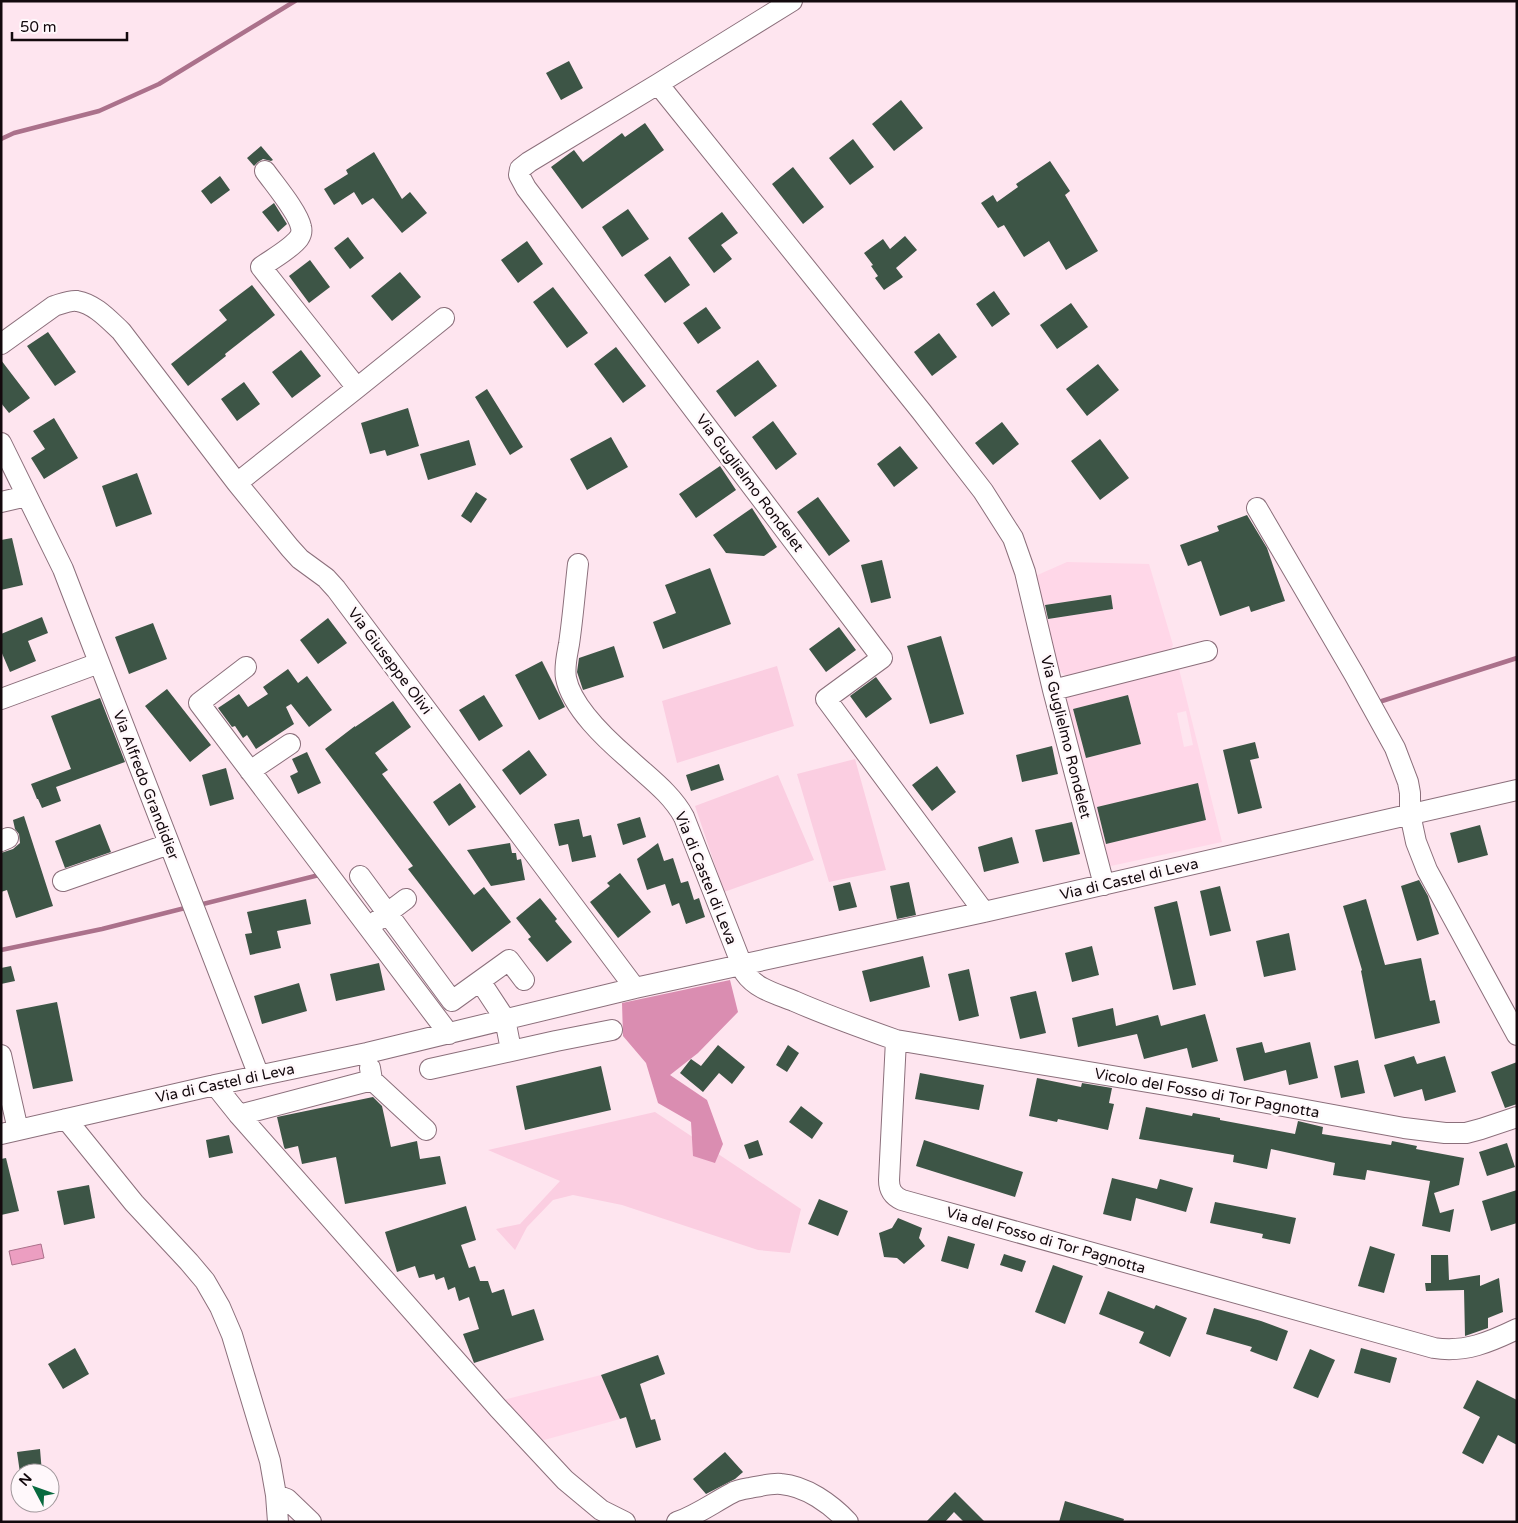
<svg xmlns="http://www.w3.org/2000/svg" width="1518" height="1523" viewBox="0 0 1518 1523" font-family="'Varela Round',sans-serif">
<rect width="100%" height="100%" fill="#fee5ef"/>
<!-- built -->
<path fill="#ffd7e8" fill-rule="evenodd" d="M1067,562l82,2 24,81 -6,12 -96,23 -16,-13 -22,-90zM1111,595l2,14 -67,10 -1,-14z
M1178,665l44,177 -116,25 -43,-176zM1128,695l13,49 -55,14 -13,-49zM1186,711l7,34 -9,2 -7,-34zM1198,784l8,36 -100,24 -9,-37z
M601,1375l19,44 -83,23 -34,-42z"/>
<!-- green -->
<path fill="#fbcee1" d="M777,666l17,60 -117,37 -15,-62z
M855,759l31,111 -57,12 -32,-108z
M778,775l36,85 -90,32 -29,-86z
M655,1112l146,97 -11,44 -32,-3 -136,-45 -49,-10 -20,5 -26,27 -12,23 -19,-21 24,-5 40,-43 -72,-31z"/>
<!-- forest -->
<path fill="#da8db1" d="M730,980l8,32 -40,41 -28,22 37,25 16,44 -8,19 -22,-7 -2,-34 -33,-19 -12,-40 -23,-27 -1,-33z"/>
<!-- water -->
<path fill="#ec9ec1" stroke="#ab718b" d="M41,1244l3,14 -32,7 -3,-14z"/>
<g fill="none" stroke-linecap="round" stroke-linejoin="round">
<!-- stream -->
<path stroke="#ab718b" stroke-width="4.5" d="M1,139l13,-6 85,-22 60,-27 136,-83
M1382,701l135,-43
M199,905l120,-30
M1,950l101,-21 87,-22"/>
</g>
<!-- building -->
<path fill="#3d5546" d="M569,61l14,27 -22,12 -15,-27z
M901,100l22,28 -29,23 -22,-27z
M645,123l19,27 -82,59 -31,-42 23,-17 9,12 39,-29 3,4z
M853,139l21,28 -24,18 -21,-27z
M261,146l12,14 -2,1 -8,-2 -5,3 -4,4 -7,-8z
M374,152l28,47 8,-7 17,21 -25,20 -29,-35 -11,7 -8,-13 -20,13 -10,-16 24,-15 -2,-4z
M1050,161l20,30 -5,4 33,56 -32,19 -17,-29 -25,16 -20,-32 -6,3 -17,-25 12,-8 4,7 21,-15 -2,-3z
M793,167l31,40 -21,17 -31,-40z
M220,176l10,14 -19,14 -10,-13z
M274,203l13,21 -9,8 -16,-20z
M628,209l21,30 -27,18 -20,-30z
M722,212l16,21 -17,12 11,14 -18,14 -26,-35z
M905,236l12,14 -21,18 7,9 -19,13 -9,-12 3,-2 -7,-10 2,-1 -9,-12 19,-14 7,10z
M348,237l16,21 -14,11 -16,-21z
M527,241l16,23 -25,19 -17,-23z
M670,256l20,29 -25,18 -21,-28z
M310,260l20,27 -21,16 -20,-27z
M400,272l21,25 -29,24 -21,-25z
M252,285l23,30 -50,39 1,2 -38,30 -17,-22 56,-44 -8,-10z
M553,287l35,46 -21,15 -34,-46z
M994,291l16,23 -18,13 -16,-23z
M1071,303l17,24 -31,22 -17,-24z
M706,307l15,21 -23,16 -15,-21z
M48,332l28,40 -21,14 -28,-40z
M939,333l18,24 -25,19 -18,-24z
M616,347l30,39 -23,17 -29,-39z
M301,350l20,26 -29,22 -20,-26z
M1,360l29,38 -21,15 -8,-10z
M758,360l19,26 -42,31 -19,-26z
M1098,364l21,26 -32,26 -21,-27z
M244,382l16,22 -23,17 -16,-22z
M487,389l36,58 -13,8 -35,-58z
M408,408l11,38 -32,10 -2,-6 -15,4 -9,-31z
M54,418l24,40 -34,21 -13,-21 14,-9 -12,-18z
M773,421l24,33 -21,16 -24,-33z
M1002,422l17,22 -26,21 -18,-22z
M611,437l17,30 -41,23 -17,-31z
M1100,439l29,39 -29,22 -29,-39z
M469,440l7,25 -48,15 -8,-26z
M900,446l18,22 -24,19 -17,-23z
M720,466l16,24 -40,28 -17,-24z
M137,473l15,41 -36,13 -14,-41z
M476,492l11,7 -16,24 -10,-7z
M818,497l32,44 -21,15 -32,-44z
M752,508l25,39 -13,9 -38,-3 -13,-18z
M1247,515l20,33 18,53 -34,11 -2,-6 -29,10 -19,-55 -13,5 -8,-21 39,-14 -2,-5z
M12,538l11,47 -22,5v-50z
M882,560l9,38 -20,5 -10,-38z
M710,568l21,56 -68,25 -10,-27 23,-9 -11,-28z
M1111,595l2,14 -65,10 -3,-14z
M42,617l6,16 -20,8 8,20 -26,11 -9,-21v-17z
M328,618l19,25 -29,21 -18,-24z
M153,623l14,36 -38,15 -14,-37z
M839,627l17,23 -30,22 -17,-23z
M941,636l23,78 -34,10 -23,-78z
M614,646l10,31 -41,13 -6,-18 2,-14z
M542,661l23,46 -26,13 -24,-45z
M288,669l10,14 9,-7 25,34 -23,17 -18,-23 -5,3 8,17 -38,25 -9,-14 -4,3 -8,-12 -3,1 -14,-19 21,-14 9,13 20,-13 -5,-7z
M876,677l16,22 -26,19 -16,-22z
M167,689l44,56 -21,17 -45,-56z
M484,695l19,31 -24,15 -20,-31z
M1128,695l13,49 -55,14 -13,-49z
M100,698l25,64 -69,25 5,14 -19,7 -4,-9h-1l-6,-15 40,-15 -20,-53z
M393,701l18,26 -36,26 13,17 -6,4 92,121 10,-8 27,35 -39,30 -64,-83 5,-3 -88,-117 30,-23v1z
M1255,742l4,16 -9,2 12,48 -24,6 -15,-64z
M1052,746l6,28 -36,8 -6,-27z
M529,750l18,25 -27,20 -18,-25z
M307,752l14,31 -23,11 -8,-18 8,-4 -6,-13z
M719,764l5,16 -33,11 -5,-16z
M937,766l19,26 -24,19 -20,-26z
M226,768l8,31 -24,7 -8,-31z
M460,783l16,24 -27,19 -16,-24z
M1198,783l8,37 -100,24 -9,-37z
M24,816l29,90 -37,12 -9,-28 -6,2v-39l12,-4 7,-6 -1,-9 -4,-5 -2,-9z
M640,817l6,20 -23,8 -6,-21z
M579,819l4,18 8,-2 5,22 -24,5 -4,-18 -9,2 -5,-22z
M1072,822l8,32 -37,8 -8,-32z
M100,824l11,28 -46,16 -10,-27z
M1480,825l8,30 -30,8 -8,-30z
M1012,837l7,26 -35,9 -6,-25z
M510,843l2,10h4l1,7 4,-1 4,21 -34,6 -24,-36z
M658,843l6,18 9,-3 8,25 7,-2 6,19 5,-2 6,19 -19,7 -7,-21 -7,3 -7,-22 -18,6 -10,-31z
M620,873l31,39 -33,26 -28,-36 20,-16 -3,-3z
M1419,880l9,16 11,38 -22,7 -16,-55z
M850,882l7,25 -18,4 -6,-25z
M909,882l7,33 -19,4 -7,-33z
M1220,886l11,45 -21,5 -10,-45z
M540,898l17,21 -2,2 17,21 -25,20 -19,-23 3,-2 -15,-19z
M306,899l5,25 -34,7 4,17 -31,7 -5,-21 7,-1 -5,-21z
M1366,899l19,66 36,-7 9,43 5,-1 5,23 -65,16 -14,-68 1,-1 -19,-64z
M1177,901l19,84 -23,5 -19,-83z
M1289,933l7,37 -32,7 -8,-36z
M1092,946l7,29 -27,7 -7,-29z
M923,956l7,31 -60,15 -8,-31z
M379,963l6,27 -49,11 -6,-27z
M11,966l4,15 -14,3v-16z
M969,969l10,47 -20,5 -11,-47z
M299,983l8,28 -45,13 -8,-28z
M1036,991l10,42 -26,6 -10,-42z
M57,1002l16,79 -40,8 -17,-79z
M1113,1008l3,18 42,-11 3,11 44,-12 13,47 -26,7 -5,-20 -43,11 -7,-25 -59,13 -6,-29z
M1262,1042l3,11 45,-11 8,36 -29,7 -3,-15 -42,11 -8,-33z
M718,1045l27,22 -13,17 -13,-11 -16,19 -23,-19 11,-14 10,7z
M788,1045l11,8 -12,19 -11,-7z
M1414,1056l3,8 28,-8 11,36 -31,9 -3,-12 -28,8 -10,-32z
M1358,1060l7,33 -24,5 -7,-32z
M1517,1062v42l-12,4 -14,-36z
M601,1066l10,44 -86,20 -9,-44z
M920,1073l64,12 -5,25 -64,-11z
M1037,1078l44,9 1,-4 30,5 -3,15 5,1 -6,26 -50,-11 -1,3 -28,-6z
M373,1097l9,9 9,41 26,-6 3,18 20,-3 6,28 -101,20 -9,-47 -34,7 -4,-18 -13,3 -1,-2 -7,-30z
M801,1106l22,17 -11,16 -23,-17z
M1146,1107l46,9 1,-3 27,5v2l75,14 3,-13 25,6 -1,7 69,11 1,-4 25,5 -1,3 48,9 -5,27 -25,8 6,20 14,-4 -4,23 -28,-6 8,-45 -63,-11 -2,10 -32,-5 2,-12 -64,-14 -4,20 -34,-7 1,-7 -95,-16z
M229,1135l4,18 -24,5 -3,-18z
M758,1140l5,15 -14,4 -5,-14z
M924,1140l99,32 -8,25 -99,-31z
M1507,1143l8,24 -28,9 -8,-24z
M6,1158l13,53 -18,4v-56z
M1112,1178l45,11 3,-10 33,9 -7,24 -50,-14 -5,23 -28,-7z
M89,1185l6,33 -31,7 -7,-34z
M1517,1190v33l-26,8 -9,-30z
M819,1199l29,12 -10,25 -30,-12z
M1215,1202l81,16 -6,26 -28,-6 1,-4 -53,-11z
M466,1206l10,34 -15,5 8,23 6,-2 5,15h8l4,12 12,-4 8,27 22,-7 10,31 -70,23 -11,-29 16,-5 -10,-32 -10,4 -4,-14 -7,3 -4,-13 -8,3 -2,-6 -15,4 -4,-12 -18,6 -12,-40z
M898,1218l24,10 -3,10 6,8 -21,18 -7,-6 -13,-1 -5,-24 13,-5z
M948,1236l27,8 -7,25 -27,-8z
M1370,1246l25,8 -11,39 -26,-7z
M1004,1254l22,7 -4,11 -22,-7z
M1431,1255h17l1,25 31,-5v11l19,-8 4,34 -15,6v10l-23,8 -1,-46 -38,1 -1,-8h6z
M1053,1265l30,11 -18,48 -30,-12z
M1108,1291l46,18 2,-4 31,13 -17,39 -31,-14 5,-11 -45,-18z
M1214,1308l47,13 27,10 -11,30 -27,-10 2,-4 -46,-13z
M75,1348l14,26 -26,15 -15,-25z
M1361,1348l36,10 -7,25 -36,-10z
M1310,1349l25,11 -17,38 -25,-10z
M658,1355l7,19 -25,10 11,36 4,-1 6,21 -25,8 -10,-31 -6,2 -19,-44z
M1477,1380l40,20v45l-19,-10 -15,29 -21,-11 18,-36 -17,-9z
M40,1449l2,24h-22l-3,-21z
M725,1452l18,20 -8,7 -29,15 -13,-15z
M955,1492l30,30h-21l-10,-10 -9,10h-19z
M1065,1501l59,18 -1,3h-64z"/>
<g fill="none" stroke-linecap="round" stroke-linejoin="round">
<defs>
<path id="minor" d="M792,1l-134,83 -129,78 -9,7 -1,6 7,13 356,470 -56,41 158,213
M658,84l263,327 62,80 30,47 12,34 28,118 51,195
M265,171c10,14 33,41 36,56 1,4 0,8 -2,11 -8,11 -27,21 -38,29l96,121
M1,344l53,-38c7,-2 16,-6 23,-5 18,3 32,19 44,30l116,152 53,65 10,11 26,19 10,11 299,399
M1,443l62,126 196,507
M237,483l120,-95 87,-70
M1,502l26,-6
M1257,508l97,166 41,74 13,34 2,11v21l6,28 11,28 90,165
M578,564c-3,26 -5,53 -9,80 -2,11 -5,23 -3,34 6,30 41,62 63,81 19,18 42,34 55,58l61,156c11,16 32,21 49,28 34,15 68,27 102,39l-7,140c0,10 4,16 13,20l532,148c31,5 56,-6 83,-19
M246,667l-47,36 250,331
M1053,690l154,-39
M1,699l98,-36
M250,771l40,-27
M1,841l7,-3
M360,876l92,125 57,-41 15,20
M63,881l106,-37
M378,920l28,-21
M480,981l25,38 6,31
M896,1040l300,50 208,38 41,5h21l15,-4 36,-12
M1,1055l17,75
M370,1068l2,12 54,50
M430,1069l126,-28 56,-11
M215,1085l24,30 259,293 67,72 36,30 24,12
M239,1115l133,-35
M66,1119l68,84 55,59 16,19 15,26 12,28 38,126 6,34 2,27
M1,1134l214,-49 152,-32 268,-65 349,-76 533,-122
M276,1495l11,4 24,23
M677,1522c20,-7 36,-19 55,-29 5,-3 12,-4 18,-5 10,-2 22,-5 31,-4 25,2 50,20 67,38"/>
</defs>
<!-- minor casing -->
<use href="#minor" stroke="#8b6f7b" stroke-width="22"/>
<!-- minor -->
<use href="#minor" stroke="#fff" stroke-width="20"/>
</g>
<g text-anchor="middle" stroke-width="5" stroke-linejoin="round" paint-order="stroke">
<!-- street labels -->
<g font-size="15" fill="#13090d" stroke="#fff8fb">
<text transform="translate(750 483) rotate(53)" y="5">Via Guglielmo Rondelet</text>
<text transform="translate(390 661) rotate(53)" y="5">Via Giuseppe Olivi</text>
<text transform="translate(1066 737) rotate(76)" y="5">Via Guglielmo Rondelet</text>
<text transform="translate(146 785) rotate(69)" y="5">Via Alfredo Grandidier</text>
<text transform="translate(706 878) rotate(68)" y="5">Via di Castel di Leva</text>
<text transform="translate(1129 879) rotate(-13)" y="5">Via di Castel di Leva</text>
<text transform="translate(225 1083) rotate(-12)" y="5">Via di Castel di Leva</text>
<text transform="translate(1207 1093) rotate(10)" y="5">Vicolo del Fosso di Tor Pagnotta</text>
<text transform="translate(1046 1240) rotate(16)" y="5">Via del Fosso di Tor Pagnotta</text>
</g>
</g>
<!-- border -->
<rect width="1518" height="1523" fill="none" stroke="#13090d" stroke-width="5"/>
<!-- north arrow -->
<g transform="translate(35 1488) rotate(311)"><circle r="24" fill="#fff8fb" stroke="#a1989c"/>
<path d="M0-4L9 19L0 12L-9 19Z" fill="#096a3f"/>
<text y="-8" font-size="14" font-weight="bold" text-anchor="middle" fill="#13090d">N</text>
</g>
<!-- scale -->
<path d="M12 32v8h115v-8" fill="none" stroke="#13090d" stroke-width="2.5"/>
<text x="20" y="32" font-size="15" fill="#13090d" stroke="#fff8fb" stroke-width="4" paint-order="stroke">50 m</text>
</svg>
